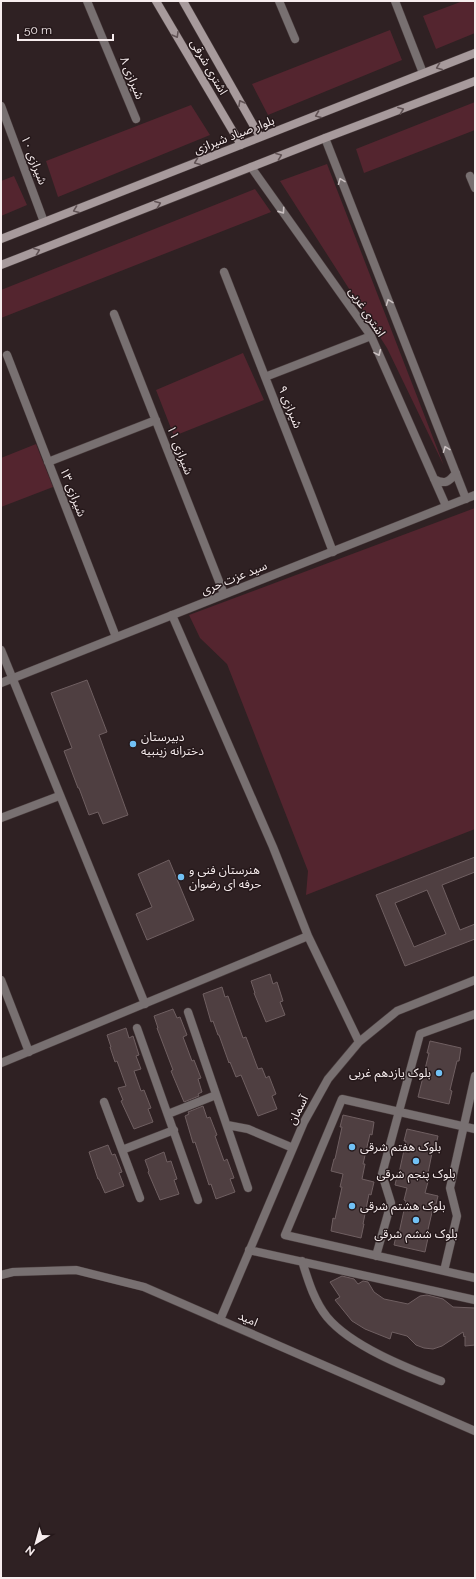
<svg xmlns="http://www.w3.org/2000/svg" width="476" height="1579" viewBox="0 0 476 1579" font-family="Raleway,'Noto Sans Arabic',sans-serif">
<rect width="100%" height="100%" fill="#2f2123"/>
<!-- green -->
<path fill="#54252f" d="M463,1h12v32l-39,16 -13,-33z
M390,30l12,30 -134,55 -16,-31z
M475,102v28l-111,43 -8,-24z
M191,105l19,30 -152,62 -12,-36z
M327,164l117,302 -57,-118 -107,-167z
M14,176l13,29 -26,11v-35z
M255,189l16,23 -270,106v-28z
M243,353l21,47 -90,36 -18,-46z
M36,444l17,43 -52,20v-49z
M475,508v321l-169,66 2,-24 -81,-207 -27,-26 -11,-23z"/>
<!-- building -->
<path fill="#4f3f41" stroke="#6f5f61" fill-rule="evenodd" d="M87,680l20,52 -8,3 29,80 -25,9 -5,-12 -9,3 -10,-27h-1l-14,-37 8,-3 -21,-55z
M475,857v15l-33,13 18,45 15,-6v15l-70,27 -29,-71zM427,890l19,44 -32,13 -19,-44z
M169,860l25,60 -47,20 -11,-26 16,-7 -14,-33z
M270,974l3,10 4,-2 6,19 -3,1 5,13 -19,7 -12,-29h1l-4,-12z
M222,987l3,10 3,-1 15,42 3,-1 12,32 4,-1 4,10 3,-2 7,18 -4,2 5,13 -19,7 -17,-41 -5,2 -6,-15 -1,1 -10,-28h-1l-5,-14 -2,1 -8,-28z
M173,1009l4,9 3,-1 7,18 -4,2 9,24 2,-1 7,18 -3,1 4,13 -4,2 1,2 -15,6 -13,-31 2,-1 -16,-42h1l-4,-12z
M126,1028l3,10 4,-2 6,19 -3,1 5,13 -7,2 7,20 3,-1 7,18 -3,1 5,13 -19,7 -13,-28 2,-1 -5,-12 8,-2 -9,-25 -2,1 -5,-15h1l-4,-12z
M430,1041l31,7 -2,13h-2l-7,29 2,1 -3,13 -31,-7 11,-44h-2z
M203,1106l4,12 3,-1 7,18 -2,1 9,25 3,-2 7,19 -4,1 5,13 -19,7 -5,-15 -2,1 -14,-43 -2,1 -8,-27 4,-2 -1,-2z
M343,1115l31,7 -2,13 -2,-1 -7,30h2l-3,15 12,3 -3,13 -2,-1 -6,30h1l-3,14 -30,-7 2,-13 2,1 7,-32h-2l3,-13 -12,-3 3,-12h1l7,-32h-2z
M407,1129l31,7 -3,13 -2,-1 -6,30h2l-4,15 13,3 -3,12h-2l-7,30h2l-3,14 -31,-7 3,-13 2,1 7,-32 -2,-1 3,-12 -12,-3 3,-13 1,1 7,-32h-2z
M108,1145l4,10 3,-1 7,18 -3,1 5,13 -19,7 -6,-14h-1l-9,-27z
M164,1152l3,10 4,-1 6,18 -3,1 5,14 -19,6 -12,-28 1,-1 -4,-11z
M342,1276l12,3 4,5 5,-3 5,1 6,10 10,7 24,5 12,-8 7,-1 16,4 10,8 22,1v37l-10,1v-10l-1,1 -1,-5 -21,14 -9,3 -9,-1 -8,-3 -9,-9 -15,-4 -2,7 -25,-10 -13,-8 -17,-21 5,-3 -10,-15z"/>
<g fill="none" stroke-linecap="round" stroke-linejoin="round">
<defs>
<path id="minor" d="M87,1l49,118
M279,1l16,38
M395,1l28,72
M1,106l43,116
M470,176l5,12
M224,272l88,225 21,55
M114,314l110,280
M7,355l109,282
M265,377l106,-41
M48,462l108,-42
M172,615l101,232 35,89 51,106
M1,650l144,354
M1,818l58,-22
M1,980l28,72
M188,1012l60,176
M137,1028l61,172
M1,1063l307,-127
M104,1102l36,96
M168,1114l48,-19
M227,1125l21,4 45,19
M475,1129l-133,-30 -57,136 190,43
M122,1150l52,-20
M249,1250l226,50
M376,1256l15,-53 -9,-29 38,-140 55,-20
M302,1261c6,19 12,40 25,56 24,29 80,51 114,64
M444,1271l13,-55 -7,-28 25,-112
M220,1320l84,-198 24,-43 31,-37 38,-31 78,-31"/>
<path id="tertiary" d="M325,138l141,361
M251,167l120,169 75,170
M434,479c11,6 15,3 22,-6
M1,683l474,-188
M1,1275l12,-3 63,-2 68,17 331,144"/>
<path id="secondary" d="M156,1l85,144
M183,1l77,136
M1,239l474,-186
M1,265l324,-127 150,-57"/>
</defs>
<!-- minor casing -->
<use href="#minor" stroke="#4b3e3f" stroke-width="9"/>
<!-- tertiary casing -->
<use href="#tertiary" stroke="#4b3e3f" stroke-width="9"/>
<!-- secondary casing -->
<use href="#secondary" stroke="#4b3e3f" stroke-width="9"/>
<!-- minor -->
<use href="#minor" stroke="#787071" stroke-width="8"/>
<!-- tertiary -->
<use href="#tertiary" stroke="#787071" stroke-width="8"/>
<!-- secondary -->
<use href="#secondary" stroke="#a79a9c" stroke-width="8"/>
</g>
<!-- one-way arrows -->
<defs><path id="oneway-chevron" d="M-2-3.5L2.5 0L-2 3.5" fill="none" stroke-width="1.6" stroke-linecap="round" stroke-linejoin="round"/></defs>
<g stroke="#605254">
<use href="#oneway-chevron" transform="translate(176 35) rotate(60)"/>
<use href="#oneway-chevron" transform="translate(439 67) rotate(159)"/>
<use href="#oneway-chevron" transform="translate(241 103) rotate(-119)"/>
<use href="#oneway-chevron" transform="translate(401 110) rotate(-21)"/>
<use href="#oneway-chevron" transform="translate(318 115) rotate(159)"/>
<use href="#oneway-chevron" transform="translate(279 156) rotate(-21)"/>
<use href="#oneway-chevron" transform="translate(197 162) rotate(159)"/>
<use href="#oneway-chevron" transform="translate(158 204) rotate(-21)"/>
<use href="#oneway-chevron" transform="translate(76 210) rotate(159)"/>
<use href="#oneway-chevron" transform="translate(37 251) rotate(-21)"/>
</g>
<g stroke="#cbc1c2">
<use href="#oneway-chevron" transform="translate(341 181) rotate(-111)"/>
<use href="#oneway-chevron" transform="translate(282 211) rotate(55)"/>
<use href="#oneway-chevron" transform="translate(389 302) rotate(-111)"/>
<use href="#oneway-chevron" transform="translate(378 353) rotate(66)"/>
<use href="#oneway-chevron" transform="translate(446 449) rotate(-111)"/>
</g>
<!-- markers -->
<g fill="#71c1f5" stroke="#25181a" stroke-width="1.5">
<circle cx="133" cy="744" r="4"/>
<circle cx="181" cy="877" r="4"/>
<circle cx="439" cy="1073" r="4"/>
<circle cx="352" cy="1147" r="4"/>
<circle cx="416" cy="1161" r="4"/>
<circle cx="352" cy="1206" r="4"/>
<circle cx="416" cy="1220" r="4"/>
</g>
<g text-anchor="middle" stroke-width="3" stroke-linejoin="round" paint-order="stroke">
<!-- street labels -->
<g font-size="12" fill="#f7edee" stroke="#25181a">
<text transform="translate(209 67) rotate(60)" y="4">اشتری شرقی</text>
<text transform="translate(132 78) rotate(68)" y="4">شیرازی ۸</text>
<text transform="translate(234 135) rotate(-21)" y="4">بلوار صیاد شیرازی</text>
<text transform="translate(34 160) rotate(69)" y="4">شیرازی ۱۰</text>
<text transform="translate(367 312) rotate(57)" y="4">اشتری غربی</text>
<text transform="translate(290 407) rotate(68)" y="4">شیرازی ۹</text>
<text transform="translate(180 450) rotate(69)" y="4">شیرازی ۱۱</text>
<text transform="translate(73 492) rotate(69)" y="4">شیرازی ۱۳</text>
<text transform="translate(234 578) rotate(-22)" y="4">سید عزت حری</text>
<text transform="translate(298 1110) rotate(-63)" y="4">آسمان</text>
<text transform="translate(248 1319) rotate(24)" y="4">امید</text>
</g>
<!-- poi labels -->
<g font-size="12" fill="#f7edee" stroke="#25181a" text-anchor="start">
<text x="141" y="741">دبیرستان<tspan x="141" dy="14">دخترانه زینبیه</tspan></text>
<text x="189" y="874">هنرستان فنی و<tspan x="189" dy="14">حرفه ای رضوان</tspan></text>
<text x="431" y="1077" text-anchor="end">بلوک یازدهم غربی</text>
<text x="360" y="1151">بلوک هفتم شرقی</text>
<text x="416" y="1178" text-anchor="middle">بلوک پنجم شرقی</text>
<text x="360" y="1210">بلوک هشتم شرقی</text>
<text x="416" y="1238" text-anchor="middle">بلوک ششم شرقی</text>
</g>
</g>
<!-- border -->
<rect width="476" height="1579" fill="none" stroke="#f7edee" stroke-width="4"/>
<!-- north arrow -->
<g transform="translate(36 1543) rotate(217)" stroke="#25181a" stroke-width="3" paint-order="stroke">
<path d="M0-3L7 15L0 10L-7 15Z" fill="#f7edee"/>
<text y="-6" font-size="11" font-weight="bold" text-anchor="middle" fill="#f7edee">N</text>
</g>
<!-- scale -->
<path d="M18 34v6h95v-6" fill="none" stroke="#f7edee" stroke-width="2"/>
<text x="24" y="34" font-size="12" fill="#f7edee" stroke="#25181a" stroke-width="3" paint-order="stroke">50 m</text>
</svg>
